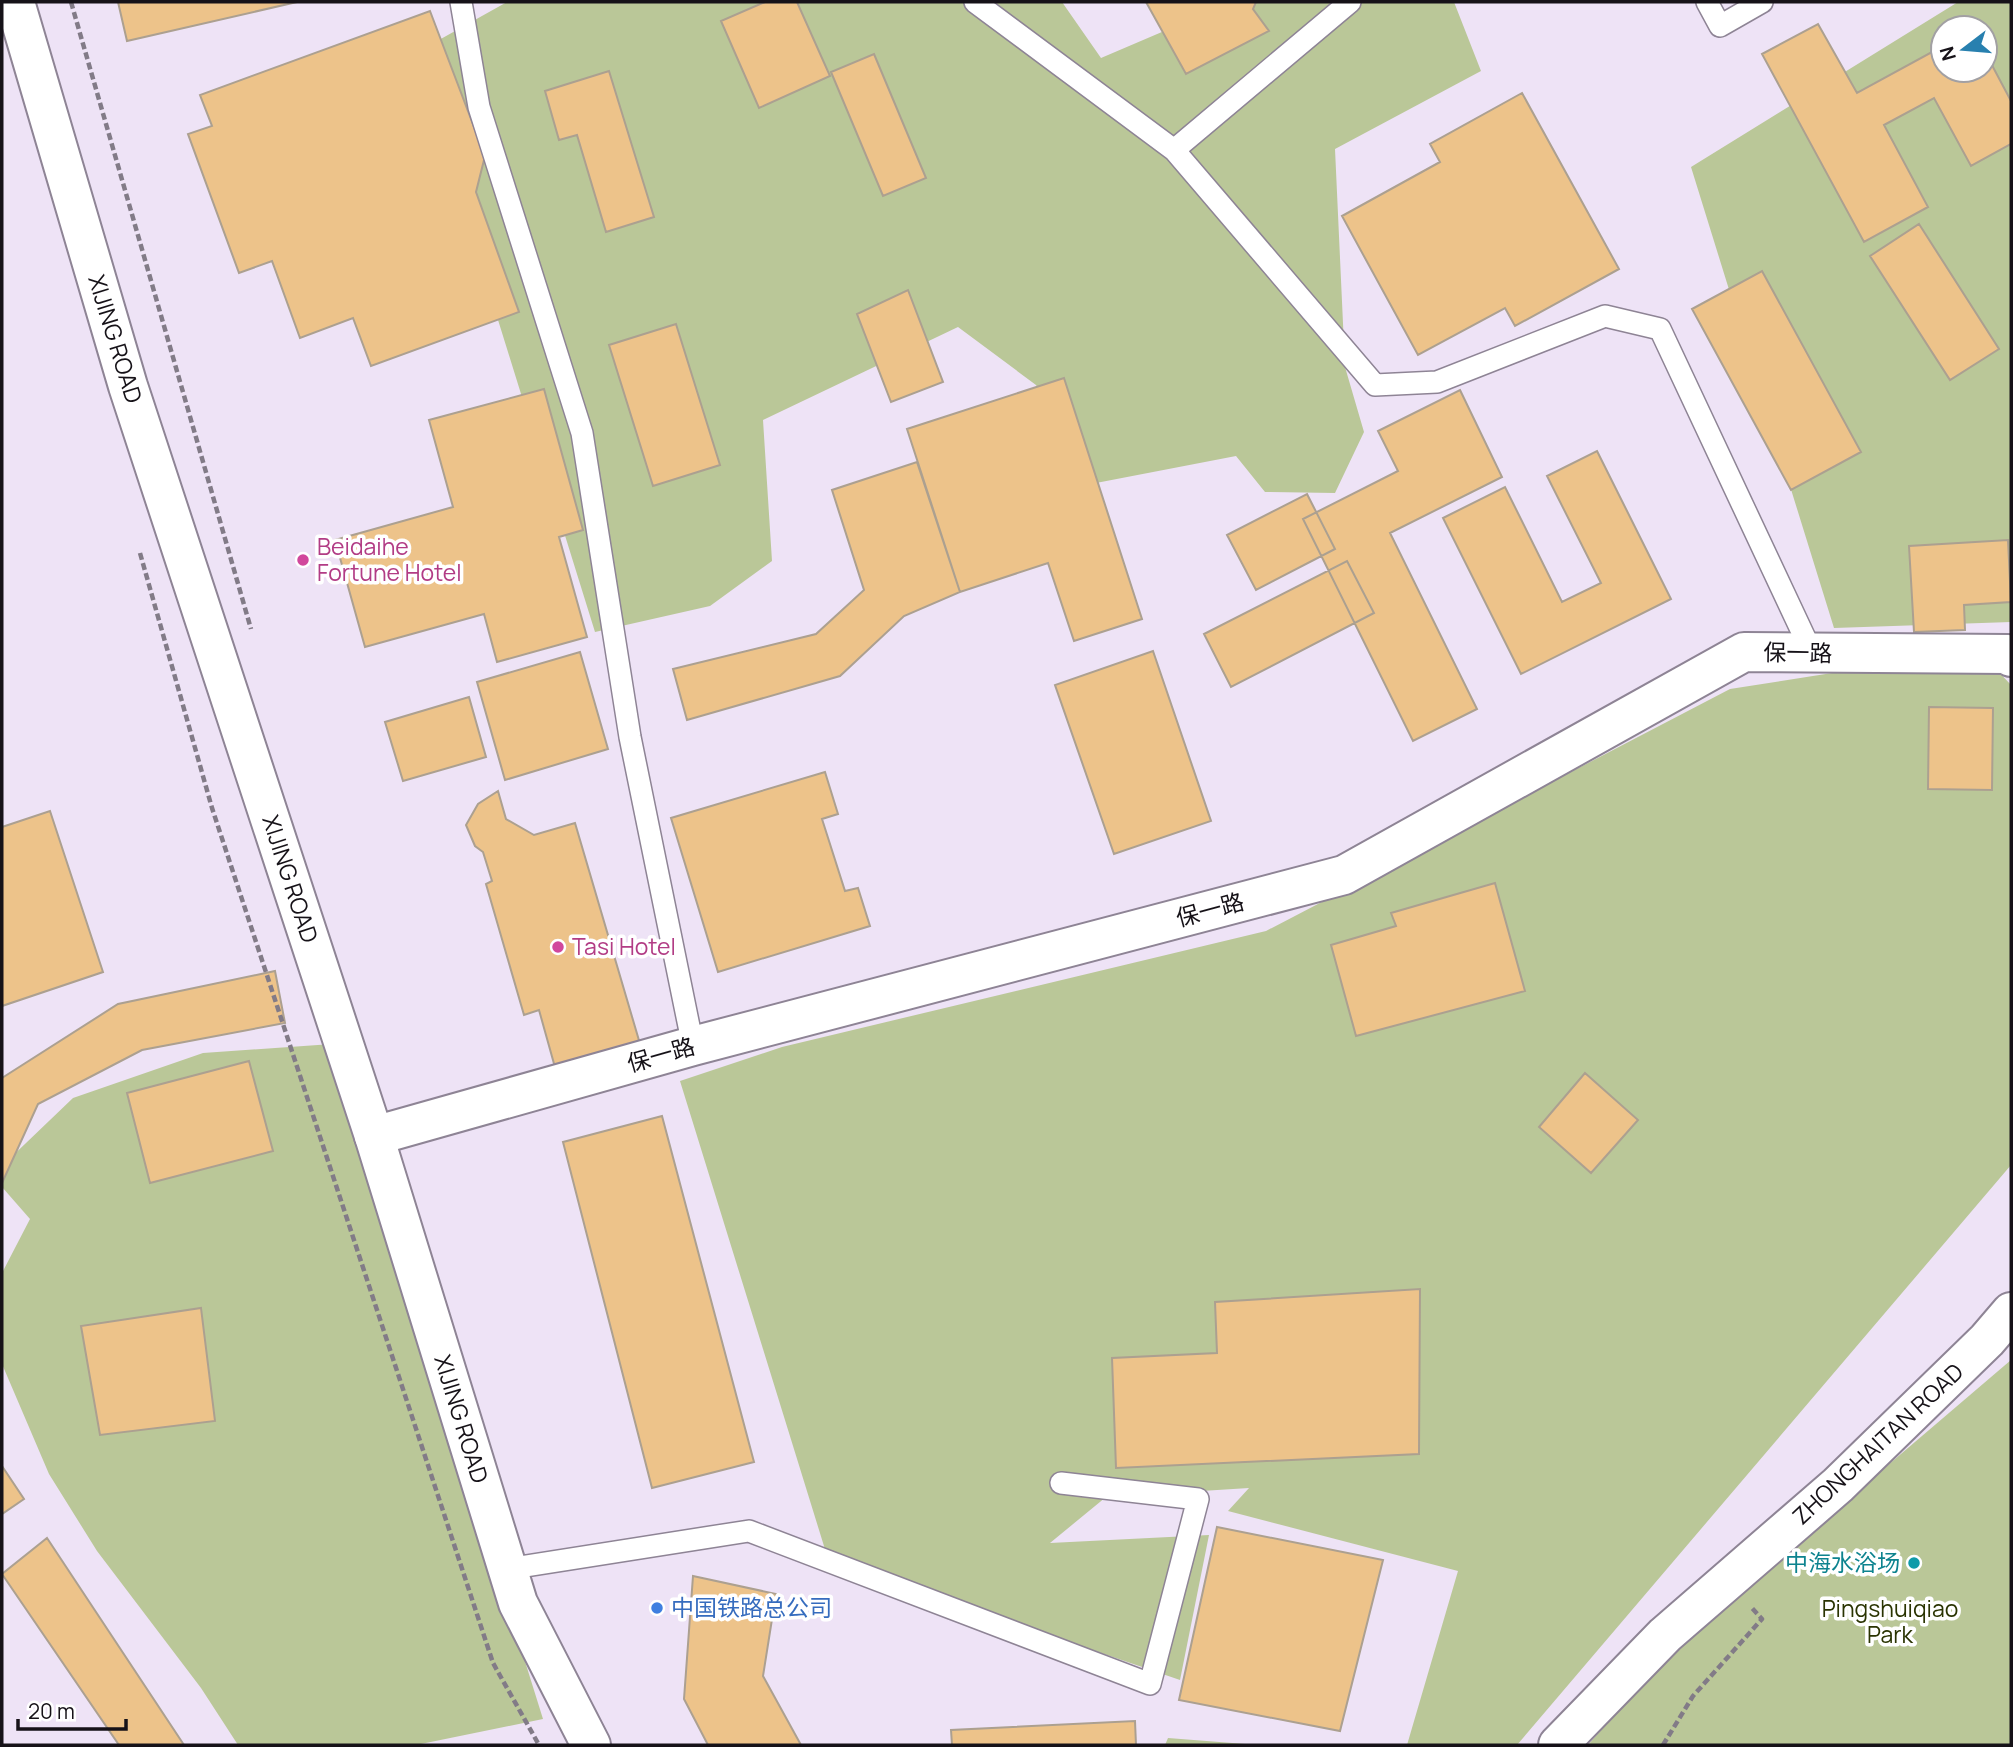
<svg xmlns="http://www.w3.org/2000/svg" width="2013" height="1747" viewBox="0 0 2013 1747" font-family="Manrope,'Noto Sans SC',sans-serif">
<rect width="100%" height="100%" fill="#eee3f6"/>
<!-- green -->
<path fill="#bac798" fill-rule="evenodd" d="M507,2h555l39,56 96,-41 2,-15h255l27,69 -146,78 10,218 19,65 -29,61 -70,-1 -29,-36 -140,27 -60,-98 -78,-58 -195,93 9,141 -62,45 -115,26 -129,-415 -36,-172z
M1958,2h53v620l-177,6 -143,-461zM1943,28h42v42h-42z
M1997,670l14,15v480l-494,580h-110l51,-174 -230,-60 21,-23 -143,9 -56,46 159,-8 -29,145 -352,-121 -148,-478 102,-34 484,-116 464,-242 102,-16z
M332,1044l211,675 -127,26h-178l-37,-57 -104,-137 -48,-77 -47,-110v-91l28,-54 -28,-32v-21l71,-68 130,-45z
M2011,1360v385h-423l54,-62 157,-142z
M1168,1738l90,7h-93z"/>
<!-- building -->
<path fill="#edc38a" stroke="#aca090" stroke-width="2" d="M118,2h179l-170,39z
M765,2h32l33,74 -71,32 -38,-87z
M1146,2h110l-3,7 16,22 -83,43z
M430,11l55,145 -9,36 43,120 -148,54 -18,-48 -53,20 -28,-77 -33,12 -51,-139 24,-8 -12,-31z
M1818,24l39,69 86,-47v24h42v-18l26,49v43l-40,22 -37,-68 -50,27 44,82 -64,35 -102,-188z
M874,54l52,124 -43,18 -52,-124z
M609,71l45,146 -48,15 -29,-97 -18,5 -14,-49z
M1522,93l97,176 -104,57 -10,-18 -87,47 -76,-139 98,-54 -10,-18z
M1919,224l80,125 -49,31 -80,-124z
M1762,271l99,181 -70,38 -99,-181z
M908,290l35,92 -52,20 -34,-88z
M676,324l44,141 -67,21 -44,-141z
M1064,378l78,241 -68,22 -26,-78 -88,29 -53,-163z
M544,389l39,141 -24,7 28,100 -90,25 -13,-48 -119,33 -30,-107 118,-33 -24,-87z
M1460,390l42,87 -112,56 87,176 -64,32 -110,-222 95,-48 -20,-40z
M1597,451l74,148 -150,75 -78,-156 62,-31 57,115 39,-19 -54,-107z
M917,462l43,130 -56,24 -64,60 -153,44 -14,-51 143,-35 48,-44 -32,-100z
M1307,494l28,55 -79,41 -29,-55z
M2008,540l3,62 -47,3 1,25 -51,2 -5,-86z
M1347,561l27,52 -143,74 -27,-53z
M1153,651l58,170 -97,33 -59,-169z
M580,652l28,97 -103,31 -28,-98z
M469,697l17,60 -83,24 -18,-59z
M1929,707l64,1 -1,82 -64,-1z
M825,772l13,42 -16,5 23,72 13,-3 12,38 -152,46 -47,-154z
M498,791l8,28 28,16 41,-12 68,231 -85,24 -19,-68 -15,5 -38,-131 6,-3 -9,-29 -8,-6 -9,-21 12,-21z
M50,811l53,161 -101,34v-179z
M1495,883l30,108 -169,45 -25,-91 65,-19 -5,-13z
M275,971l10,52 -143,27 -104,54 -36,79v-105l116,-74z
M249,1061l24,90 -123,32 -23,-90z
M1585,1073l53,47 -47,53 -52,-46z
M662,1116l92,346 -102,26 -89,-346z
M1420,1289l-1,165 -303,14 -4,-110 105,-5 -2,-51z
M201,1308l14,113 -115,14 -19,-109z
M2,1466l22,33 -22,15z
M1217,1527l166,33 -43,171 -161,-31z
M47,1538l137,207h-65l-117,-171z
M693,1576l83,18 -13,82 38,69h-93l-24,-46z
M1135,1721l1,24h-184l-1,-15z"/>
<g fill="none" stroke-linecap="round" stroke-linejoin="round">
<defs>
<path id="service" d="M461,2l18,105 103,326 48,304 63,309
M975,2l199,148 201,235 62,-3 168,-66 55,13 152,324
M1707,2l13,24 42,-24
M1174,150l176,-148
M507,1569l242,-38 401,153 48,-185 -137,-16"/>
<path id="minor" d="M374,1136l319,-90 651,-171 400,-223 264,2 3,3"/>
<path id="secondary" d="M15,2l113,384 246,750 144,467 73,142
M1558,1745l107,-110 173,-150 149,-145 24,-28"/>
</defs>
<!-- service casing -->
<use href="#service" stroke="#8e8495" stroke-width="24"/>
<!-- minor casing -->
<use href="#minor" stroke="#8e8495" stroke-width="42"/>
<!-- secondary casing -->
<use href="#secondary" stroke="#8e8495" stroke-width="42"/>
<!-- path -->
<path stroke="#827b87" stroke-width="4.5" stroke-dasharray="7 3.5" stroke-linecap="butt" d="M71,2l180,627
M140,553l72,255 281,855 46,82
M1663,1745l30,-49 69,-77 -11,-12"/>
<!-- service -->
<use href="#service" stroke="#fff" stroke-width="21"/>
<!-- minor -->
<use href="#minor" stroke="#fff" stroke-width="38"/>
<!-- secondary -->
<use href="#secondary" stroke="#fff" stroke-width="38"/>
</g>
<!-- markers -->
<g fill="#d1479c" stroke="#fff" stroke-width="2.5">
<circle cx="303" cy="560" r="7"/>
<circle cx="558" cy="947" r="7"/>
</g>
<circle fill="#0f9aa8" stroke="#fff" stroke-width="2.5" cx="1914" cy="1563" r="7"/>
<circle fill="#3f7fe0" stroke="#fff" stroke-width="2.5" cx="657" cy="1608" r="7"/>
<g text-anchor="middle" stroke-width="7" stroke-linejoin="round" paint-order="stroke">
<!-- street labels -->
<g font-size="23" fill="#161218" stroke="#fff">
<text transform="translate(115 339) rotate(73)" y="8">XIJING ROAD</text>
<text transform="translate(1798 653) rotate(1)" y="8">保一路</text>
<text transform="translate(290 879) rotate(72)" y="8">XIJING ROAD</text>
<text transform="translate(1210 910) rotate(-15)" y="8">保一路</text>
<text transform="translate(661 1055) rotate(-16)" y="8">保一路</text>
<text transform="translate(461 1419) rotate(73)" y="8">XIJING ROAD</text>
<text transform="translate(1878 1444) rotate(-43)" y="8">ZHONGHAITAN ROAD</text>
</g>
<!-- hotel labels -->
<g font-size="23" fill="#b23c85" stroke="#fff" text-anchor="start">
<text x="317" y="555">Beidaihe<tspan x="317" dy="26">Fortune Hotel</tspan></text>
<text x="572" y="955">Tasi Hotel</text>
</g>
<!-- culture labels -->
<g font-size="23" fill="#0d838f" stroke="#fff" text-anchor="end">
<text x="1900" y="1571">中海水浴场</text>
</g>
<!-- shop labels -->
<g font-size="23" fill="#366cbe" stroke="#fff" text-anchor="start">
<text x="671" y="1616">中国铁路总公司</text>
</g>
<!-- park labels -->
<g font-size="23" fill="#2a3402" stroke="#fff">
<text x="1890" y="1617">Pingshuiqiao<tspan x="1890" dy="26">Park</tspan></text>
</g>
</g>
<!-- border -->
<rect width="2013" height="1747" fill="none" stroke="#161218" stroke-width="7"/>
<!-- north arrow -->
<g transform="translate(1964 49) rotate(254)"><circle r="33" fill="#ffffff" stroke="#a2a0a3" stroke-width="2"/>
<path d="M0-5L12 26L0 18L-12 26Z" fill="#2880af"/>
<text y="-10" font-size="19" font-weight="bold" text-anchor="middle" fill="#161218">N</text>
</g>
<!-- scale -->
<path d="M18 1719v10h108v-10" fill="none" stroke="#161218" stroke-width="3.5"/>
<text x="28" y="1719" font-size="21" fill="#161218" stroke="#ffffff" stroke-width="5" paint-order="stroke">20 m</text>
</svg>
